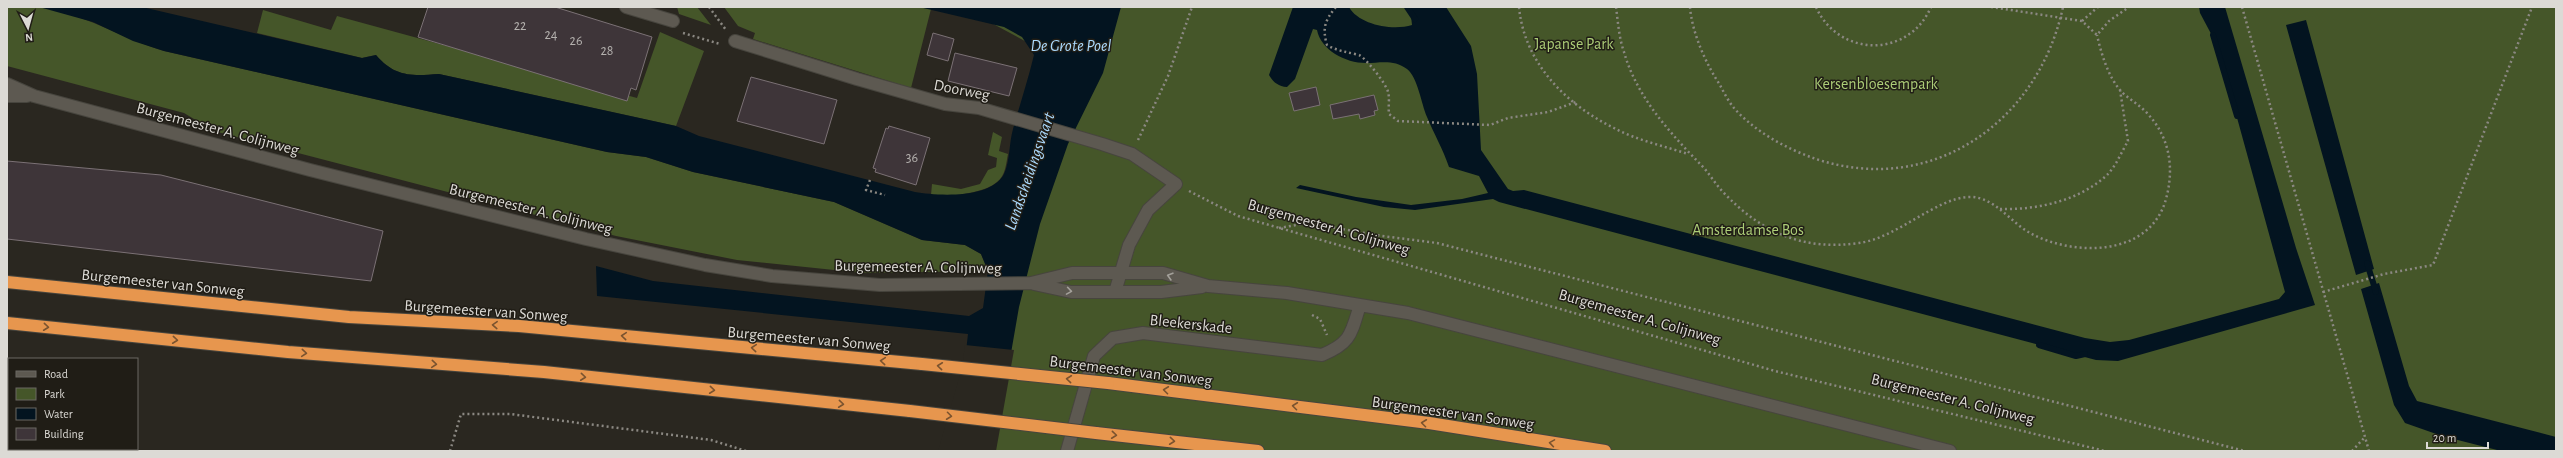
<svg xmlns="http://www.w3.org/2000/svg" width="2563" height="458" viewBox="0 0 2563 458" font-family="'Alegreya Sans',sans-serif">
<rect width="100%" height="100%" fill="#2a2720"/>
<!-- green -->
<path fill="#455629" d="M7,7c10,2 22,-2 33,0 44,7 82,31 124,44l443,101 39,5 47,15 141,30 88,38 43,5 16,9 7,17 -125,2 -126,-13 -121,-24 -402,-105 -30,-18 -177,-47z
M677,7h20l14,18 -32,-11z
M724,7h195l12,2 -20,79 -158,-49 2,-6 -17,-7z
M940,7h1616v444h-1563l27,-184 24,-92 -10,-129 -50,-27z
M263,10l68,20 6,-14 300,82 23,-66 44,19 -28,75 -237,-52c-28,2 -44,3 -63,-19l-14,3 -105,-25z
M993,132l9,5 -3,14 9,3c-2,9 -2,21 -11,28 -12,11 -50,16 -66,13l1,-11 29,5 19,-5 8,-14 8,-3 1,-9 -9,-3z"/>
<!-- water -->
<path fill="#031420" d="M39,7h103l220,51 14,-3c19,22 35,21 63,19l237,52 23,10 216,56c23,4 76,7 89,-18 6,-13 5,-31 9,-45 7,-25 15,-49 21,-74l-12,-18 -18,-10 -85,-20h202l-18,66 -35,71 -28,80 -21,83 -25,144 -30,-82 4,-35 -371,-38 -1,-30 57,15 316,35 14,-8 5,-37 -7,-17 -16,-9 -43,-5 -88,-38 -141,-30 -47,-15 -39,-5 -443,-101 -31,-10 -40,-19z
M1293,7h56c10,18 44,24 63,18l-2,-18h36l25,39 6,28 4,76 27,39 5,2 11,-1 561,148 25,4 19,-2 150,-41 6,-7 -68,-247 -17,-32 -1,-6h26l71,241 19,57 -197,56 -22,-1 -597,-158 -6,-3 -78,11 -31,-3 -88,-19 4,-3 56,12 55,8 51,-6 26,-6 -9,-17 -30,-9c-6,-18 -15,-33 -22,-50 -6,-14 -9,-39 -20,-48 -13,-10 -27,-6 -41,-6 -21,0 -45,-13 -49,-33l-4,-1 -18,50 -8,8c-9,-1 -14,-5 -18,-12z
M2306,20l68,249 -18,6 -70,-250z
M2379,283l30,103 8,15 139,36v14h-55l-59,-15 -37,-13 -11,-18 -33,-116z"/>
<!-- pier -->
<path fill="#2a2720" d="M965,345l49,5 -18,101h-58l24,-83z"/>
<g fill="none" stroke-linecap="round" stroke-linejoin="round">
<!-- stream -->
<path stroke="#031420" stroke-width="6" d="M1407,7l8,12
M2213,35l24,81
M2367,263l9,29
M2039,345l37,11 9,-2"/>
</g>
<!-- building -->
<path fill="#3e3539" stroke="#7b7175" d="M428,7h127l97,30 -16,53 -5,-2 -4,13 -209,-64z
M933,33l21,6 -6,22 -21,-6z
M955,53l62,15 -8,28 -61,-15z
M751,77l86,23 -13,44 -87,-23z
M1316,87l4,18 -26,6 -5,-18z
M1374,95l4,15 -4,1 1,4 -15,4 -1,-5 -26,5 -3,-14z
M889,126l41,12 -14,47 -41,-13 1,-3 -3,-1 13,-40 2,1z
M7,161l154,14 222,56 -12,50 -364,-42z"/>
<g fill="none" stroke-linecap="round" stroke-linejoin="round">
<defs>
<path id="minor" d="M626,7l47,14
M735,41l122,38 88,25 34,4 123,36 30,10 44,30 -28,26 -19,35 -14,47
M7,84l27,12 276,74 276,69 119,26 67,11 108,9 151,-2 41,-10h91l45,13 79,7 121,20 542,138
M7,96h20
M1034,284l37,8h90l41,-5
M1067,451l27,-95 19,-18 30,-5 179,22c29,-12 29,-21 38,-50"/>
<path id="highway" d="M7,282l342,35 170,9 403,38
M7,323l281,29 256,20 366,39
M1108,383l321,40 176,28
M1096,433l162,18"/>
</defs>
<!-- minor casing -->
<use href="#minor" stroke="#47453e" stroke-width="14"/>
<!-- highway casing -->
<use href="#highway" stroke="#47453e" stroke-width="14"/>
<!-- path -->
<path stroke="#8b8882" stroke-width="2.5" stroke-dasharray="2 3" stroke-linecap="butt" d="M709,7l17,23
M1336,7c-11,13 -14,21 -9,38 10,6 20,7 32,10 7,3 28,30 29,37 2,6 0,15 1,22l9,7 92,4 18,-7 40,-6 28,-10
M1519,7c5,55 46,97 95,121 22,12 50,18 74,26
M1616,7c2,15 3,31 8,45 13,46 47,82 80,116 7,8 12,17 20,25 38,40 80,58 135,50 38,-5 77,-45 110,-46 25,-1 41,25 61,36 44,24 120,24 136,-34 9,-33 3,-64 -21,-88 -8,-8 -18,-13 -25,-21 -12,-14 -19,-37 -23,-55
M1690,7c2,26 16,57 30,78 4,8 9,17 14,23 21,24 53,41 82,51 115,38 222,-36 247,-152
M1816,7c23,51 93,51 115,0
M1991,7l91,14 15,14 12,-14 20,-14
M2242,7l127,444
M2082,21l16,-14
M683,33l37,11
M1138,140l30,-64 24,-69
M870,180l-4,10 19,5
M1189,191l49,25 537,155 330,80
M2000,209c37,1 79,-8 107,-34 9,-9 15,-24 21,-34l-8,-51
M1279,228l29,-5 74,13 55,7 808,208
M2323,292l61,-18 49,-9 99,-258
M1312,315l8,4 7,16
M450,451l11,-37h49l201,26 35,11
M2352,451l13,-14"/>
<!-- minor -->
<use href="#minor" stroke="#5d5951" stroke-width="12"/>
<!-- highway -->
<use href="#highway" stroke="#e7964e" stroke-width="12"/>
<defs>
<path id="highway-bridge" d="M922,364l186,19
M910,411l186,22"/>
</defs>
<!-- highway-bridge casing -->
<use href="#highway-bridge" stroke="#47453e" stroke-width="14" stroke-linecap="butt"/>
<!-- highway-bridge -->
<use href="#highway-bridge" stroke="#e7964e" stroke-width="12"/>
</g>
<!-- one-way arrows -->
<defs><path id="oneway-chevron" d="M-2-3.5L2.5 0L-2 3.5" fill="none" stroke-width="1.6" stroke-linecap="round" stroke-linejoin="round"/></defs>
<g stroke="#a3a09a">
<use href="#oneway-chevron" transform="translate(1170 276) rotate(-164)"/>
<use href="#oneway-chevron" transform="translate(1069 291) rotate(9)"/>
</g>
<g stroke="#7a532f">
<use href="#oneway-chevron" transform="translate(495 325) rotate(-177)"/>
<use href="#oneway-chevron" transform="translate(46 327) rotate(6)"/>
<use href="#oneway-chevron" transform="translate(624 336) rotate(-175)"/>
<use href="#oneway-chevron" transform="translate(175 340) rotate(6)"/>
<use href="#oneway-chevron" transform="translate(754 348) rotate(-175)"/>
<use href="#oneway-chevron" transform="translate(304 353) rotate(5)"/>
<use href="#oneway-chevron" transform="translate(883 361) rotate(-175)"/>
<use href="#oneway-chevron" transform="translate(434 364) rotate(5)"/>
<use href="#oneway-chevron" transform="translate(940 366) rotate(-174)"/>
<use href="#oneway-chevron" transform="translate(583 377) rotate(6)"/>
<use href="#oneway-chevron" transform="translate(1069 379) rotate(-174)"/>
<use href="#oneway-chevron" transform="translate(712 390) rotate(6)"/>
<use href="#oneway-chevron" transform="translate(1166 390) rotate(-173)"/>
<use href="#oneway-chevron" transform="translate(841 404) rotate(6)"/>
<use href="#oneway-chevron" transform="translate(1295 406) rotate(-173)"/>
<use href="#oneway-chevron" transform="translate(949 416) rotate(7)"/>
<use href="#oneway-chevron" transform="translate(1424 423) rotate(-173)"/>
<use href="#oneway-chevron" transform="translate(1114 435) rotate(6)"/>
<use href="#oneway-chevron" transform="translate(1172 441) rotate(6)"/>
<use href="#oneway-chevron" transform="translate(1552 443) rotate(-171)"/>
</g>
<g text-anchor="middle" stroke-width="3" stroke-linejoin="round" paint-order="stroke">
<!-- number labels -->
<g font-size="14" fill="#b4b1ae">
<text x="520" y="30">22</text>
<text x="551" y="39">24</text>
<text x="576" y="45">26</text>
<text x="607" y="55">28</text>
<text x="912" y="162">36</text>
</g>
<!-- park labels -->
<g font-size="16" fill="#accd77" stroke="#201d16">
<text x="1574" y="49">Japanse Park</text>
<text x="1876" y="89">Kersenbloesempark</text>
<text x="1748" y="235">Amsterdamse Bos</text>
</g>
<!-- street labels -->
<g font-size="16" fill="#dcdad5" stroke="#201d16">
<text transform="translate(962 89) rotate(11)" y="6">Doorweg</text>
<text transform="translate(218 128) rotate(15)" y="6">Burgemeester A. Colijnweg</text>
<text transform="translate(531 208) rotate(14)" y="6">Burgemeester A. Colijnweg</text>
<text transform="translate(1329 226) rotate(16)" y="6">Burgemeester A. Colijnweg</text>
<text transform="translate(918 266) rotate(1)" y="6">Burgemeester A. Colijnweg</text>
<text transform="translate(163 282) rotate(6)" y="6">Burgemeester van Sonweg</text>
<text transform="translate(486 310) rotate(4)" y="6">Burgemeester van Sonweg</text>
<text transform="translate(1640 316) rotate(16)" y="6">Burgemeester A. Colijnweg</text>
<text transform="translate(1191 323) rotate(6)" y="6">Bleekerskade</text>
<text transform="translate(809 338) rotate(5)" y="6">Burgemeester van Sonweg</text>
<text transform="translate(1131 370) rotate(7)" y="6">Burgemeester van Sonweg</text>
<text transform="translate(1953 398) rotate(14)" y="6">Burgemeester A. Colijnweg</text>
<text transform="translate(1453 412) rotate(8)" y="6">Burgemeester van Sonweg</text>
</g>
<!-- water labels -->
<g font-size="17" font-style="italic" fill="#abdafe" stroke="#201d16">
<text x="1071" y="51">De Grote Poel</text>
<text transform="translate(1029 171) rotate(-71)" y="6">Landscheidingsvaart</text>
</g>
</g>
<!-- border -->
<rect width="2563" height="458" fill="none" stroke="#dcdad5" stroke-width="16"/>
<!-- legend -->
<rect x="8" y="358" width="130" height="92" fill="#201d16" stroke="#6b6962"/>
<rect x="16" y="371" width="20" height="6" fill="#5d5951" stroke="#6b6962"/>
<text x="44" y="378" font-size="12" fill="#dcdad5">Road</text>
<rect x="16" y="388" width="20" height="12" fill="#455629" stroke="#6b6962"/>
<text x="44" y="398" font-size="12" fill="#dcdad5">Park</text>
<rect x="16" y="408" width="20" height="12" fill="#031420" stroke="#6b6962"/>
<text x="44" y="418" font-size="12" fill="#dcdad5">Water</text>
<rect x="16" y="428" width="20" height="12" fill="#3e3539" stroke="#6b6962"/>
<text x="44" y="438" font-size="12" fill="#dcdad5">Building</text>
<!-- north arrow -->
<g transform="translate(28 28) rotate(174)" stroke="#201d16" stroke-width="3" paint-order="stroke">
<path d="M0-3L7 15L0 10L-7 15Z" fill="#dcdad5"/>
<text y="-6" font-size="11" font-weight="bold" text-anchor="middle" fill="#dcdad5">N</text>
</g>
<!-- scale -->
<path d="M2427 442v6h61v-6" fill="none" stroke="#dcdad5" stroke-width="2"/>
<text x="2433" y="442" font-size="12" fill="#dcdad5" stroke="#201d16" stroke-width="3" paint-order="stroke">20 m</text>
</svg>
